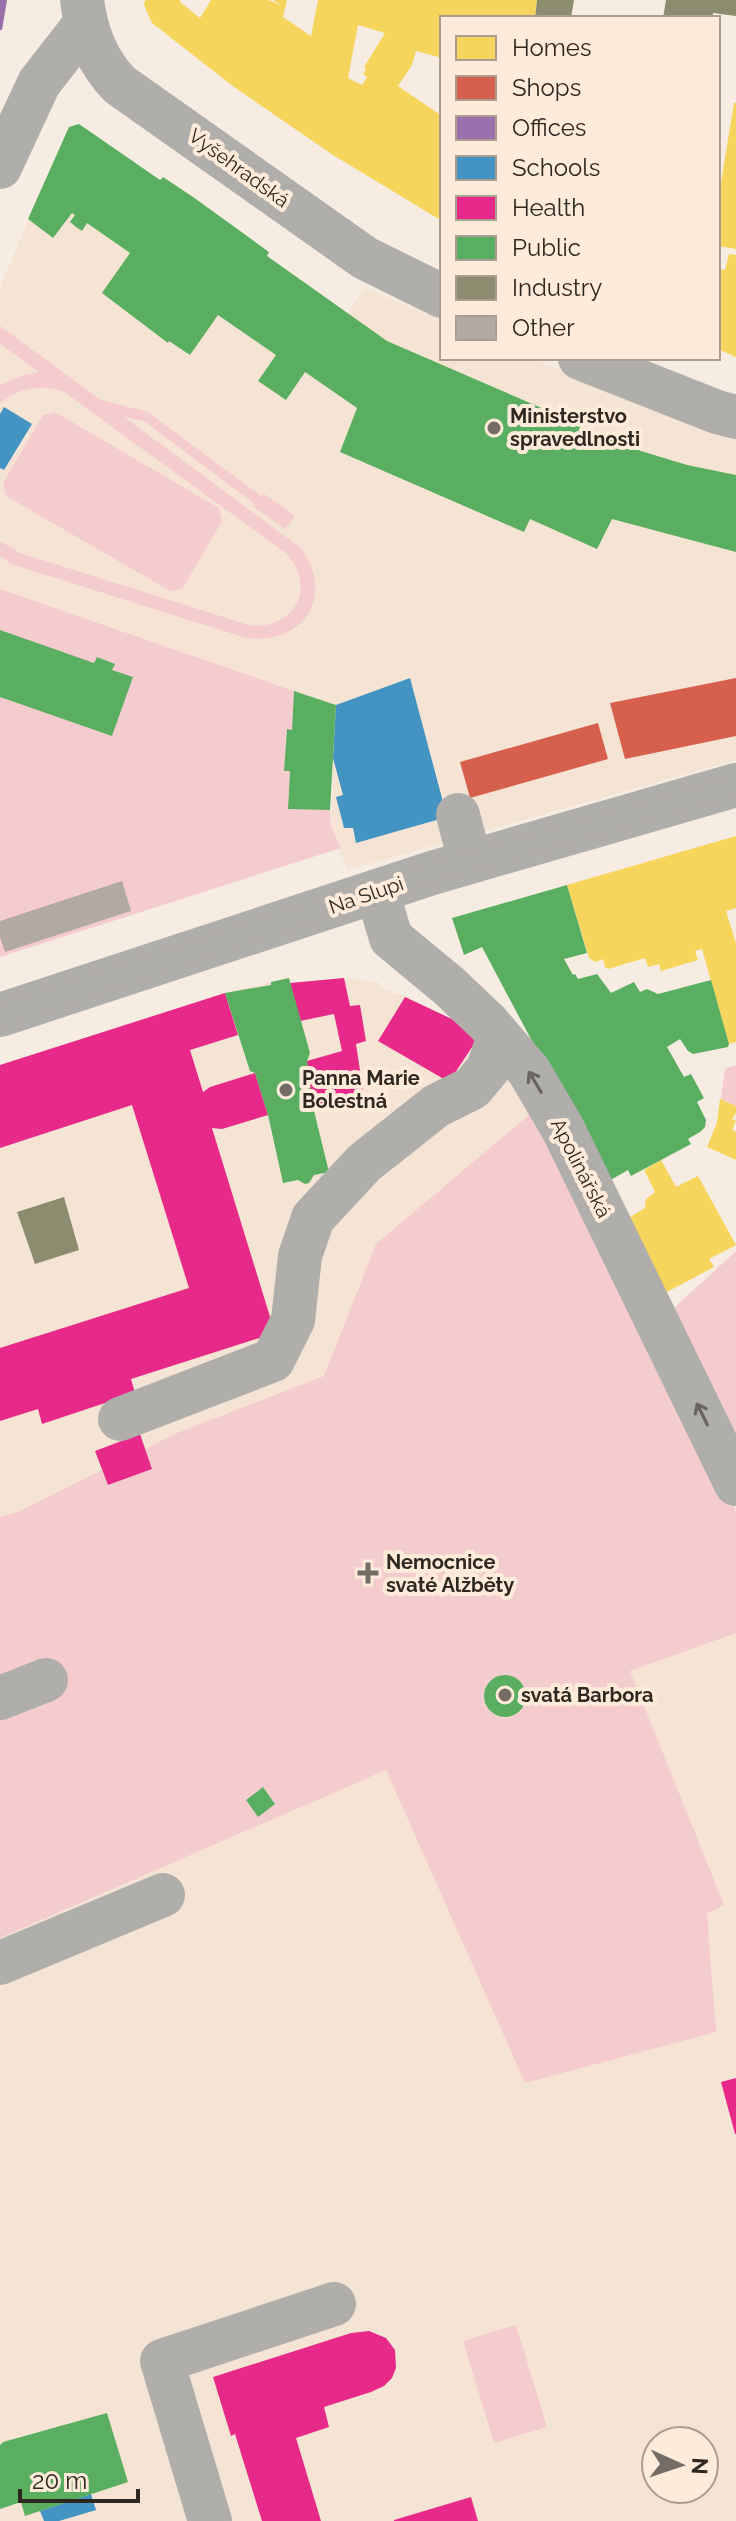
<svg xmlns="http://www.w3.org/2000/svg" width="736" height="2521" viewBox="0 0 736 2521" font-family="Raleway,sans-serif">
<rect width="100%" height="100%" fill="#f6ece2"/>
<!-- built -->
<path fill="#f5e4d3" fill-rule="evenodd" d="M69,127l91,53 3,-3 30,20 76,55 -2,4 80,57 18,-25 77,32v38h90l150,63 54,15v324l-389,110 -16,-43 4,-122 -335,-116v-302z
M289,978l1,5 54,-5 35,4v5l26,10 49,23 56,41 226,451v566l-15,5 15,54v384h-736v-1456l225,-72zM656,2441h48v48h-48z"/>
<!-- green -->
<path fill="#f5ccce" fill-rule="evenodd" d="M0,326l101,74 47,12 113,84 3,-2 31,22 -10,13 -31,-22 1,-3 -111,-83 -20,-4 177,131c7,11 13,21 14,34 4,42 -36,63 -72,55l-232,-73 -11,-8v-15l20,12 232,73c44,1 64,-38 35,-72l-223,-162c-24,-9 -44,-4 -64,11v-18l23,-10 16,-3 -39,-28z
M55,412l164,96 3,13 -39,67 -13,3 -164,-95 -3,-13 40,-68z
M0,589l294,102 -2,39h-5l-3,40 6,1 -2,37 42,2 1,17 10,21 -341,109z
M736,1065v41l-15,-7 4,-30z
M536,1109l194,387 6,16v121l-106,38 94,234 -17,9 9,118 -191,51 -139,-313 -386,168v-421l16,-4 86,-43 6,15 44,-16 -7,-20 32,-16 147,-57 52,-132zM503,1675c47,5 12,64 -14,35 -12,-14 0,-30 14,-35zM263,1788l12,15 -17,14 -12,-17z
M736,1251v189l-62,-132z
M516,2325l31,102 -53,16 -31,-102z"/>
<!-- homes -->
<path fill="#f6d55c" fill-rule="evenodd" d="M145,0h35v2l20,16 11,-18h57l13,5 -8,-5h14l-4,17 28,19 7,-36h219l-2,18h-93v40l-26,-7 -4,14 -14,21 44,30v105l-109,-66 -99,-68 -82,-64 -8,-18zM358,25l27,8 -21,34 2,2 -3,5 4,3 -5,8 -14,-7z
M734,103h2v146l-18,-3v-57h2z
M729,254l7,1v102l-18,-8v-80l7,1z
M736,836v72l-10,3 10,32v99l-7,2 -27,-95 -7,2 3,9 -37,11 -2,-7 -11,3 -3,-9 -37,11 -3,-2 -2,-8 -8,3 -6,-4 -22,-73z
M720,1099l16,7v7l-4,6 4,2 -4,9 4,2v28l-29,-13 10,-24z
M661,1160l15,27 22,-11 38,69 -27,14 5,8 -49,26 -38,-74 18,-11 1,-9 9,-7 -11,-22z"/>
<!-- shops -->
<path fill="#d6604d" d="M736,678v58l-111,23 -15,-56z
M598,723l10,36 -138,39 -10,-36z"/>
<!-- offices -->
<path fill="#9970ab" d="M0,0h7l-5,30h-2z"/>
<!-- schools -->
<path fill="#4393c3" d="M4,407l28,17 -28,46 -4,-2v-54z
M410,678l37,139 -91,26 -3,-15h-9l-8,-31 7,-2 -10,-37 3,-53z
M91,2494l5,16 -37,11h-15l-4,-10z"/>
<!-- health -->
<path fill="#e7298a" d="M344,978l6,28 10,-1 6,36 -10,3 8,53 -51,10 -6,-46 35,-10 -8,-37 -34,7 -10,-38z
M225,993l13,42 -48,15 13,42 7,-5 45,-14 13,42 -46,14 -10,-1 63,205 -144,46 4,14 -93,31 -4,-15 -38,12v-73l189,-60 -57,-183 -132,43v-83z
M405,997l49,23 24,18 -29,44 -71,-41z
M140,1434l12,35 -44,16 -13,-34z
M736,2078v56h-1l-14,-52z
M369,2331l17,7 9,12 1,18 -4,10 -8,8 -13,6 -47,15 5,20 -33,11 25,83h-59l-27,-87 -4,2 -18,-59 138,-44z
M471,2497l7,24h-84v-1z"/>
<!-- public -->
<path fill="#5aae61" d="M79,124l81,56 3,-3 30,20 76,55 -2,4 120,85 254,110 46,14 49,10v77l-124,-33 -15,30 -67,-30 -6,13 -184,-80 17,-44 -52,-36 -19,28 -28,-19 18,-26 -58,-40 -28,40 -21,-14 -1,2 -66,-50 28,-40 -43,-30 -5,8 -6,-4 -6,-5 5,-7 -3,-2 -19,25 -25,-19 41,-92z
M0,630l94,33 3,-6 18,7 -3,6 21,7 -21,59 -112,-39z
M294,691l42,14 -6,105 -42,-1 2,-38h-6l3,-42 5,1z
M567,885l20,68 -23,6 9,16 2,-1 3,5 19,-5 14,19 23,-11 6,10 7,-3 11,5 53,-14 18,64 -1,3 -35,7 -5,-3 -8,-12 -13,8 17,30 7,-3 13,24 -7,4 9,18 -1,7 -5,5 -12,7 3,5 -60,32 -3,-6 -21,12 -125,-235 -18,8 -12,-37z
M289,978l21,75 -3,8 6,46 16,65 -15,3 -5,8 -4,1 -7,-4 -15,3 -15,-68 -13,-42 -5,-2 -25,-78 46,-8v-3z
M484 1696a21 21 0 1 1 42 0a21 21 0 1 1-42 0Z
M263,1787l12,17 -17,13 -12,-17z
M107,2413l21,69 -103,34 -4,-14 -21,7v-64l3,-3z"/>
<!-- industry -->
<path fill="#8c8c6e" d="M537,0h37l-3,18h-36z
M666,0h70v16l-23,-3v5h-50z
M64,1197l15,53 -44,14 -18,-52z"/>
<!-- building -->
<path fill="#b2a9a3" d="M122,881l9,30 -126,41 -5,-15v-16z"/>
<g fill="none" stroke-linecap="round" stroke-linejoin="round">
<!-- minor -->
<path stroke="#b0aeaa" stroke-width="44" d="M82,0c4,32 15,62 38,85l245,173 77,38
M0,167l39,-84 46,-59
M580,358l137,54 19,5
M458,815l12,46
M377,891l14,47 58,48 39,37 41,48 34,58 173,355
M0,1015l432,-142 304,-88
M120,1419l153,-59 20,-40 7,-64 13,-38 51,-55 72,-57 36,-18 16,-19 11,-33
M0,1698l46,-18
M0,1963l163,-68
M210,2521l-48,-160 172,-57"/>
<!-- tram -->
<path stroke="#b1ada7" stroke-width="2" d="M0,1003l431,-140 305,-88
M0,1027l436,-146 300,-85"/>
</g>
<!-- one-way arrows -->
<defs><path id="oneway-shaft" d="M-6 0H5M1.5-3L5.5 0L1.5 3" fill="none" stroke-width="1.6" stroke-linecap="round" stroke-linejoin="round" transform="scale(2)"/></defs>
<g stroke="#68645f">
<use href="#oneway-shaft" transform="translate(535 1082) rotate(-121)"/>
<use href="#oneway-shaft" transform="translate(702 1414) rotate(-116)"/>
</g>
<!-- markers -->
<g fill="#746d65" stroke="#feebda" stroke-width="3">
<circle cx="494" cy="428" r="8"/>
<circle cx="286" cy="1090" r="8"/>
<path d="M364 1561h8v8h8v8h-8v8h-8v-8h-8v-8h8z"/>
<circle cx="505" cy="1695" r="8"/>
</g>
<g text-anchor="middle" stroke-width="8" stroke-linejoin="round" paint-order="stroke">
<!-- street labels -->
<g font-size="20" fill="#2e2821" stroke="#feebda">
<text transform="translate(239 168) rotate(36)" y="7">Vyšehradská</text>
<text transform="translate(366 895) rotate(-19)" y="7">Na Slupi</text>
<text transform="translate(581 1168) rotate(63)" y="7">Apolinářská</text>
</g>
<!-- poi labels -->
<g font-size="20" font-weight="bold" fill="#2e2821" stroke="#feebda" text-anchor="start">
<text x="510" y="423">Ministerstvo<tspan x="510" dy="23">spravedlnosti</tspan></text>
<text x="302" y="1085">Panna Marie<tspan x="302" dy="23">Bolestná</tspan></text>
<text x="386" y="1569">Nemocnice<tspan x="386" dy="23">svaté Alžběty</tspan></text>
<text x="521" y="1702">svatá Barbora</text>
</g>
</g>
<!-- legend -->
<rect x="440" y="16" width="280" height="344" fill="#feebda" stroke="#ab9d90" stroke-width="2"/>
<rect x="456" y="36" width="40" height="24" fill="#f6d55c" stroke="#ab9d90" stroke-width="2"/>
<text x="512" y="56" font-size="24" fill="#2e2821">Homes</text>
<rect x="456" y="76" width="40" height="24" fill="#d6604d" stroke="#ab9d90" stroke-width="2"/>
<text x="512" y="96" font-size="24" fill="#2e2821">Shops</text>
<rect x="456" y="116" width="40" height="24" fill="#9970ab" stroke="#ab9d90" stroke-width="2"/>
<text x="512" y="136" font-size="24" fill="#2e2821">Offices</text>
<rect x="456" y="156" width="40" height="24" fill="#4393c3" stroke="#ab9d90" stroke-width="2"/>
<text x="512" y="176" font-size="24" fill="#2e2821">Schools</text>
<rect x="456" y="196" width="40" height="24" fill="#e7298a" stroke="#ab9d90" stroke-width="2"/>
<text x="512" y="216" font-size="24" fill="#2e2821">Health</text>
<rect x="456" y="236" width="40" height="24" fill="#5aae61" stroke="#ab9d90" stroke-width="2"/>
<text x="512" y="256" font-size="24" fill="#2e2821">Public</text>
<rect x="456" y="276" width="40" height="24" fill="#8c8c6e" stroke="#ab9d90" stroke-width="2"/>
<text x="512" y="296" font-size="24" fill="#2e2821">Industry</text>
<rect x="456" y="316" width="40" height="24" fill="#b2a9a3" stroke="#ab9d90" stroke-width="2"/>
<text x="512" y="336" font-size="24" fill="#2e2821">Other</text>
<!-- north arrow -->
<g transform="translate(680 2465) rotate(93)"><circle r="38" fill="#feebda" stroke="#ab9d90" stroke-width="2"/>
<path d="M0-6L14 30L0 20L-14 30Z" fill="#746d65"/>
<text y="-12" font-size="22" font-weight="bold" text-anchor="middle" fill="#2e2821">N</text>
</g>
<!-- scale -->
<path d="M20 2489v12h118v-12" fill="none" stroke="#2e2821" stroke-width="4"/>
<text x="32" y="2489" font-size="24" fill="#2e2821" stroke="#feebda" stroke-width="6" paint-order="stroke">20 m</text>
</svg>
